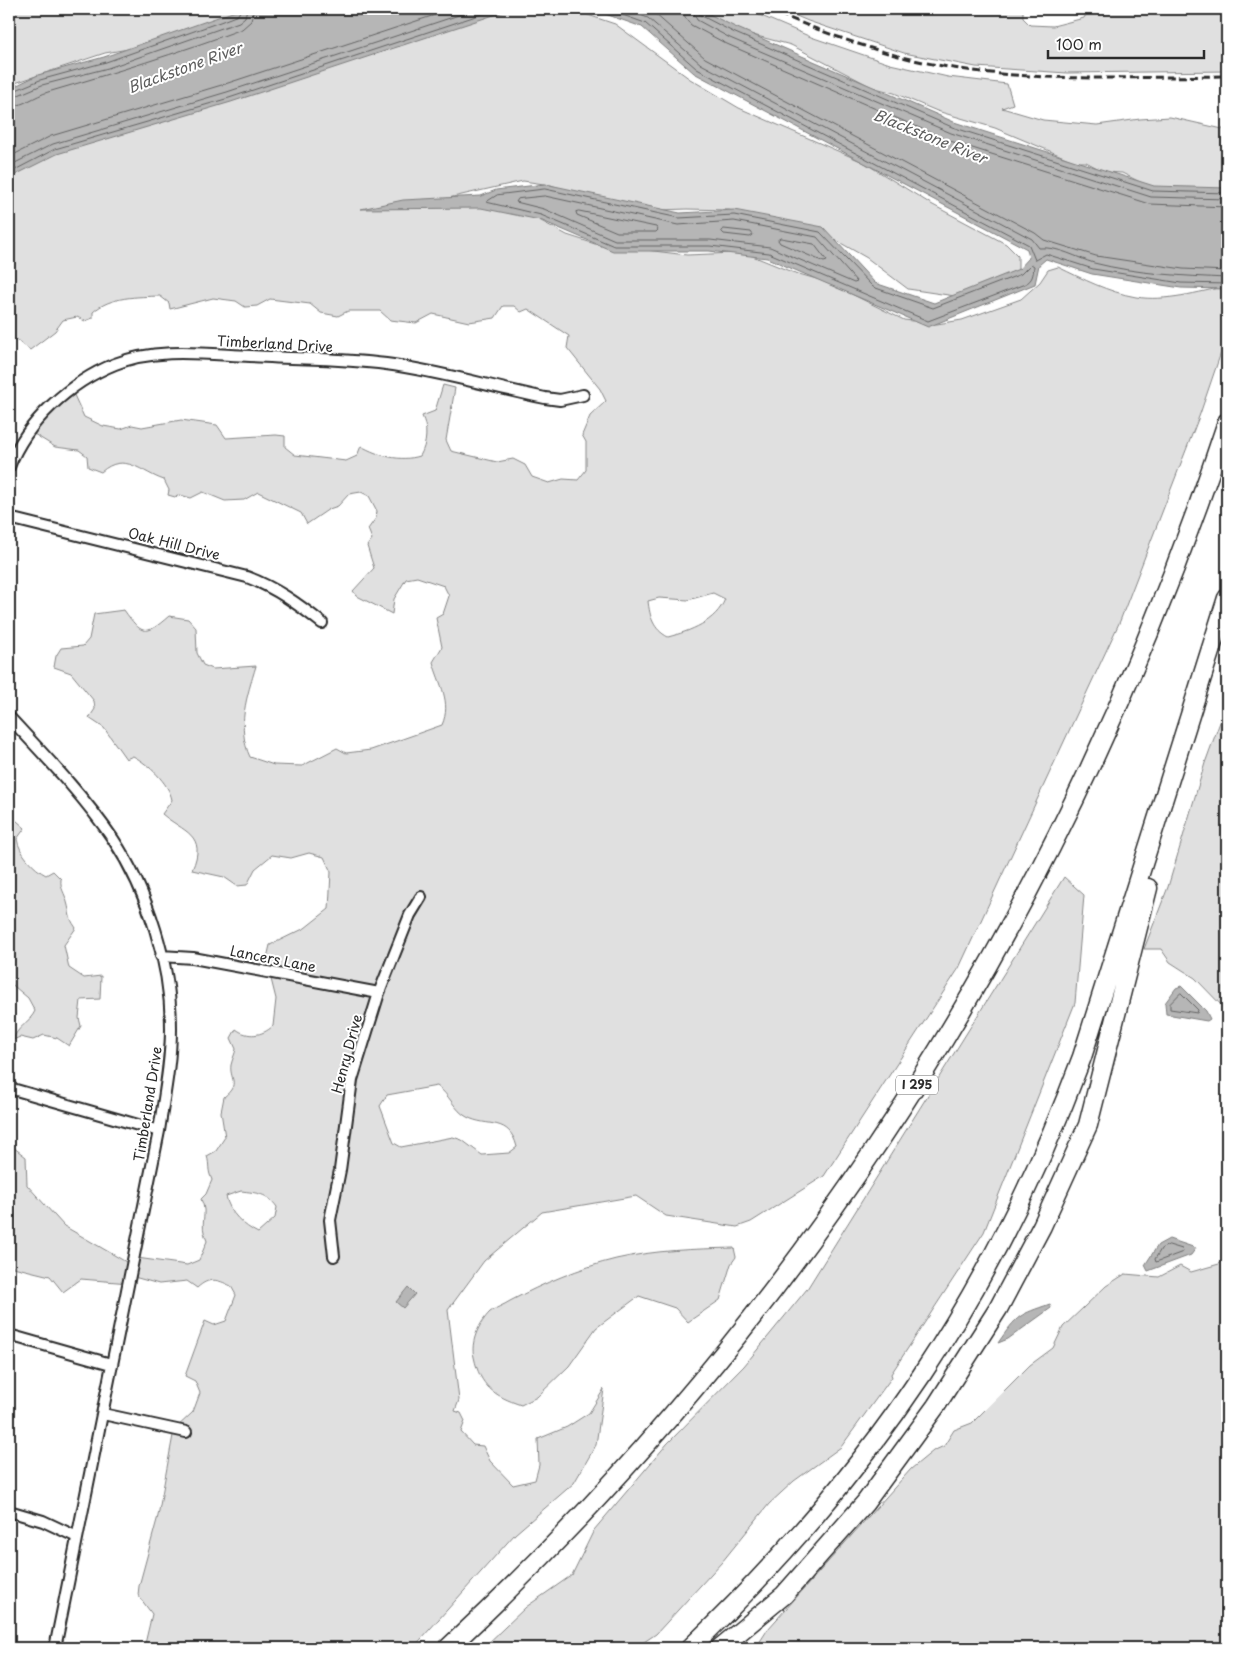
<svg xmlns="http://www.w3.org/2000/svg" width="1236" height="1657" viewBox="0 0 1236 1657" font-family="'Playpen Sans',sans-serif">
<rect width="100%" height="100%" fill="#fff"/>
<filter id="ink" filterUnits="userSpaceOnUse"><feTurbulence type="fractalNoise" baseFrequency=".02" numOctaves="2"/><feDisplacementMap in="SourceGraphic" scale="10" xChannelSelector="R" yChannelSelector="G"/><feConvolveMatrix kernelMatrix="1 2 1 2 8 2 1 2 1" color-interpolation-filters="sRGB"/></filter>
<g filter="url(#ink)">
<!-- green -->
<path fill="#e0e0e0" stroke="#868686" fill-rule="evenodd" d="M9,9h253l-128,39 -29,5 -96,32z
M494,9h76l45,15 75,55 49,29 124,54 68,42 75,40 12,12v14l-63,26 -47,-7 -41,-31 -49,-28 -89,-20 -42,-1 -53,2 -29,-6 -54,-20 -28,-4 -79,18 66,11 20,5 37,20 28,9 92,11 48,-2 15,2 42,17 35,10 77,38 33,4 25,-4 59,-21 19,-17 8,-12 10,-3c25,12 50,25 78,30 29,5 63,-5 91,-11v49l-27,79 -80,207 -161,347 -135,208 -73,46 -14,5 -71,-11 -30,-20 -94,16 -58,49 -36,49 11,90 -4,11 6,2 4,8 -4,11 12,13 10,1 7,15 23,24 22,-5 4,-15 -1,-26 29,-12 22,-14 15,-24 -8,56 -22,38 -59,51 -102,114h-269l8,-34 -14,-19 1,-9 19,-70 16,-86 19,-18 7,-19 -5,-12 -10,-5 20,-55 9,4 12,-4 10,-26 -5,-9c-14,-7 -22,-9 -34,2l-10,-7 -28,3 -25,-7 3,-19 50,7 12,-5 8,-19c-9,-19 2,-25 -6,-42l5,-5 6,-14c-5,-11 -2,-14 -5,-24l9,-5 9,-14 -4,-25 3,-15c17,-14 5,-18 7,-32 1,-5 4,-11 5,-16l-5,-11 5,-9c12,9 26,7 37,-3l3,-27 -6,-24 -6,-4 6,-26 35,-17 24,-19 2,-37 -7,-15 -15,-4 -18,5 -19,-3 -17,14 -8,16 -10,1 -13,-9 -32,-7c16,-36 -9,-38 -30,-56l10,-14c-3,-17 -24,-36 -39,-44l-7,3 -22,-31 -15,-10 6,-9 -1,-8 -23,-28 -17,-6 2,-11 5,-8 22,-2 6,-7 5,-25 30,-4c18,25 21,27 45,6l19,3 8,9 1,25 6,12 10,4 43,-3c-9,30 -20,61 -6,91l24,8 28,1 35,-18 9,5 25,-3 71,-25c10,-23 -3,-41 -9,-63l9,-15 -6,-29 7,-4 6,-18 -5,-10 -27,-9 -11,2 -12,20 -2,15 -35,-18 -4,-5 21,-23 -7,-22 5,-7 -4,-10 8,-11 1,-7 -8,-15 -8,-4 -12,2 -11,12 -9,3 -22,15 -6,-11 -43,-21 -14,8 -19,1 -22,-9 -12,6 -11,-3 -5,2 -7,-2 1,-5 -5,-10c-22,-7 -39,-29 -63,-8l-13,-5 -1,-11 -8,-6 -24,-3 -21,-13c5,-16 27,-28 40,-39l10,22 19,9 18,3 11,-4 10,2 39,-7 36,5 9,13 50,-3 9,1v11l10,8 51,6 11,-5 4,-10c18,10 39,16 59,10 7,-12 8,-28 2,-40l13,-5 8,-26 12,3 -9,52 5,11 46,11 16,-3 12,6 7,12 17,6 14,-4 15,1 8,-10v-28l-4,-7 8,-19 16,-15 -6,-12 -33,-41 2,-12 -41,-27 -7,3 -7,-6h-11l-8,12 -26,4 -36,-8 -17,9 -26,-3 -10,-9h-32l-10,5 -17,-3 -11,-9 -40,-5 -13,7 -12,1 -9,-6 -23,-3 -43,11 -1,-6 -9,-7c-23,1 -49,0 -67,16v6l-8,3 -8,-4 -14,3 -8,11 -25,19 -13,-10 -8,1v-165l56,-30zM713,593l12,6c-9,23 -35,32 -57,38 -15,-8 -18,-20 -20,-36l11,-3 29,2zM437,1086c12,8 18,25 30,31 21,11 42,-1 50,30l-8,6 -27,2 -20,-15 -9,-3 -52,10 -7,-4 -14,-37 7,-11zM241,1191c16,2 26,2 36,16l-2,11 -17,15c-14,-7 -29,-20 -32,-37z
M697,9h48l66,28 79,27 58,13 59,7 6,20 -11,4 41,12 54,5 43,-6 30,-2 57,13v70l-75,-12 -30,-15 -17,-1 -19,-10h-10l-81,-34 -58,-17 -43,-18 -22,-6 -81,-42 -57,-15z
M780,9h243v9l7,7 23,1 31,-8 5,-9h138v62l-160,2 -91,-6 -72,-14 -96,-32z
M1227,703v308l-32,-33 -25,-16 -9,-13h-17l24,-62 37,-124z
M9,814l16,14 -8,11c2,14 17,30 29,36l7,-4 8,8c-1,10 4,14 6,23 4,13 0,13 9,26l-12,17 5,23 15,10 17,-2 -1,23 -19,1 -2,18 2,8 -12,20 -12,-8 -13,-3 -11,5 -13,-3 -7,3c3,-12 17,-18 22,-29l-7,-13 -19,-16z
M1064,877l20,18 -9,108 -91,229 -93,142 1,3 -51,70 -47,34 -25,23 -47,58 -66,72 -21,14h-152l43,-41 46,-32 22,-45 73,-86 77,-78 63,-77z
M9,1144l17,13 1,28 37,41 69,40 -4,17 -48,-4 -18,13 -13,-16 -41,-10z
M734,1248l2,9 -5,7 -11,36 -32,22 -13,-14 -36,-12 -43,32 -27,38 -32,31 -16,8c-27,-9 -41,-19 -47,-48 -4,-15 5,-34 16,-45 5,-4 14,-7 20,-11 34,-18 69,-33 106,-42 39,-9 78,-10 118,-11z
M1227,1258v390h-485l17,-5 9,-14 143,-160 22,-18 11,-5 10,-16 18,-7 58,-58 23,-17 10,-21 43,-41 19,-12 34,3 21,-11 11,6 28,-8z"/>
<!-- water -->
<path fill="#b6b6b6" stroke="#7e7e7e" d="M241,9h271l-281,93 -174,52 -48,24v-89l29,-14 66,-18z
M591,9h108l36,18 219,95 200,64 73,2v101l-46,-1 -89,-14 -46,-15 -7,6 -4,19 -107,43 -161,-69 -58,-7h-96l-73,-31 -59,-12 -120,1 42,-9 78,-4 15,-6 49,-6 135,29 54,-3 89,17 52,56 59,20 85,-34 10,-11 -2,-9 -333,-176 -52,-46z
M1181,986l25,25 4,8 -3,2 -41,-7 -1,-11 11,-15z
M1169,1239l27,9 -5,7 -43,16 -3,-6 13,-20z
M408,1287l7,7 -12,14 -7,-6z
M1050,1304l1,4 -43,31 -10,4c20,-29 21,-28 52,-39z"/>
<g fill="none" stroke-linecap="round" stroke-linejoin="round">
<!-- shore -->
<path stroke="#636363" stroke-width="1" d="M606,9l39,14 52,46 332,176 6,15 11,-6 47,15 88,14 46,1
M624,9l24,9 53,46 331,175 7,9c19,-2 38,10 55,15 43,11 89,13 133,15
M646,9l8,4 51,45 330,175 9,7 52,16 87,13 44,2
M684,9l1,8 6,8 36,19 220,96 203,64 77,3
M692,9l5,11 33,18 221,95 200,64 76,2
M698,9l2,6 33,17 219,95 201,64 74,2
M9,93l31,-13 66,-18 114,-40 18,-7 3,-6
M9,99l33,-14 66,-17 131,-46 6,-5 2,-8
M9,107c14,-1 26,-11 39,-15 65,-19 130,-39 194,-63l9,-8 3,-12
M9,157l42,-21 174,-52 228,-75
M9,166l44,-22 174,-52 250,-83
M9,173l46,-24 174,-51 268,-89
M545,189l134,29 55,-3 86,17 53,55 60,21 88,-34 10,-10 3,2c-1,9 -1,14 -9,18l-97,37 -159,-68 -59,-7h-96l-73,-31 -55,-13 11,-7z
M545,196l133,29 56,-4 83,16 40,45 -3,1 -84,-36 -60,-7h-95l-71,-31 -28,-7 2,-3z
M579,211l77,16 2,3 -2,2h-39l-40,-17 -1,-3z
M724,229l27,3 2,3 -3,2 -26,-3 -2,-2z
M781,238l33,6 13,17 -3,1 -44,-19 -2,-3z
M1181,993l17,17 -1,3 -27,-4v-5z
M1169,1245l13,4 1,3 -27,10 -1,-3 6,-10z"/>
<defs>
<path id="minor" d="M9,467c17,-45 61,-85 106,-103 42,-17 90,-10 135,-8 45,3 91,2 136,8 53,7 106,23 159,34l15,2 23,-5
M9,518l238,59c29,11 51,27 75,46
M9,717c36,39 74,78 104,122 35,53 58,125 58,190 0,34 -7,68 -12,102l-104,517
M161,956l32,2 186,35
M9,1088l150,43
M334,1256l-4,-36 10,-50 12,-90 27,-87 31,-78 11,-18
M9,1335l102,29
M103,1414l83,18
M9,1511l34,10 34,16"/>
<path id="motorway" d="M448,1648c365,-340 623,-753 779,-1226
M690,1648c181,-173 304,-355 392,-591l145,-459
M720,1648l64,-53 81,-92 71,-97 62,-97 44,-83 46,-101 60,-237"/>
</defs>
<!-- minor casing -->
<use href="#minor" stroke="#2b2b2b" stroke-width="14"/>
<!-- motorway casing -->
<use href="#motorway" stroke="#2b2b2b" stroke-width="21"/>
<!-- minor -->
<use href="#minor" stroke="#fff" stroke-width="10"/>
<!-- motorway -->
<use href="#motorway" stroke="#fff" stroke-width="18"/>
<!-- rail -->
<path stroke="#2b2b2b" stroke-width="3" stroke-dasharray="8 4" stroke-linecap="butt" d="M768,9c58,25 117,47 180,58 92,16 186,10 279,9"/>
</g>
</g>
<g text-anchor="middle" stroke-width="4" stroke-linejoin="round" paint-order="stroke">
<!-- shield labels -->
<rect fill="#fff" stroke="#6b6b6b" stroke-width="1" x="896" y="1075.5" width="42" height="19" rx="4"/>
<g font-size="12" font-weight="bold" fill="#2b2b2b">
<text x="917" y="1089">I 295</text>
</g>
<!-- street labels -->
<g font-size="14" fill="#2b2b2b" stroke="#fff">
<text transform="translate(275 344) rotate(3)" y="5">Timberland Drive</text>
<text transform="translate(174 544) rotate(14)" y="5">Oak Hill Drive</text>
<text transform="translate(273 959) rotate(11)" y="5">Lancers Lane</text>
<text transform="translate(347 1054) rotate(-75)" y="5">Henry Drive</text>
<text transform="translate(148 1104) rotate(-81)" y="5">Timberland Drive</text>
</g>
<!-- water labels -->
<g font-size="15" font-style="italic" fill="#5c5c5c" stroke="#fff">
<text transform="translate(185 68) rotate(-20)" y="5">Blackstone River</text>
<text transform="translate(930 137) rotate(22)" y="5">Blackstone River</text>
</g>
</g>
<!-- margin -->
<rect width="1236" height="1657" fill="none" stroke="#fff" stroke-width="30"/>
<rect x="15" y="15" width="1206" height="1627" fill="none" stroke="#2b2b2b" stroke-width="2" filter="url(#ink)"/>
<!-- scale -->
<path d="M1048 50v8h156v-8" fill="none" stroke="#2b2b2b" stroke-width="2.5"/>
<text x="1056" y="50" font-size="15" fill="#2b2b2b" stroke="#ffffff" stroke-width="4" paint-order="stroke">100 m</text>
</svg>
